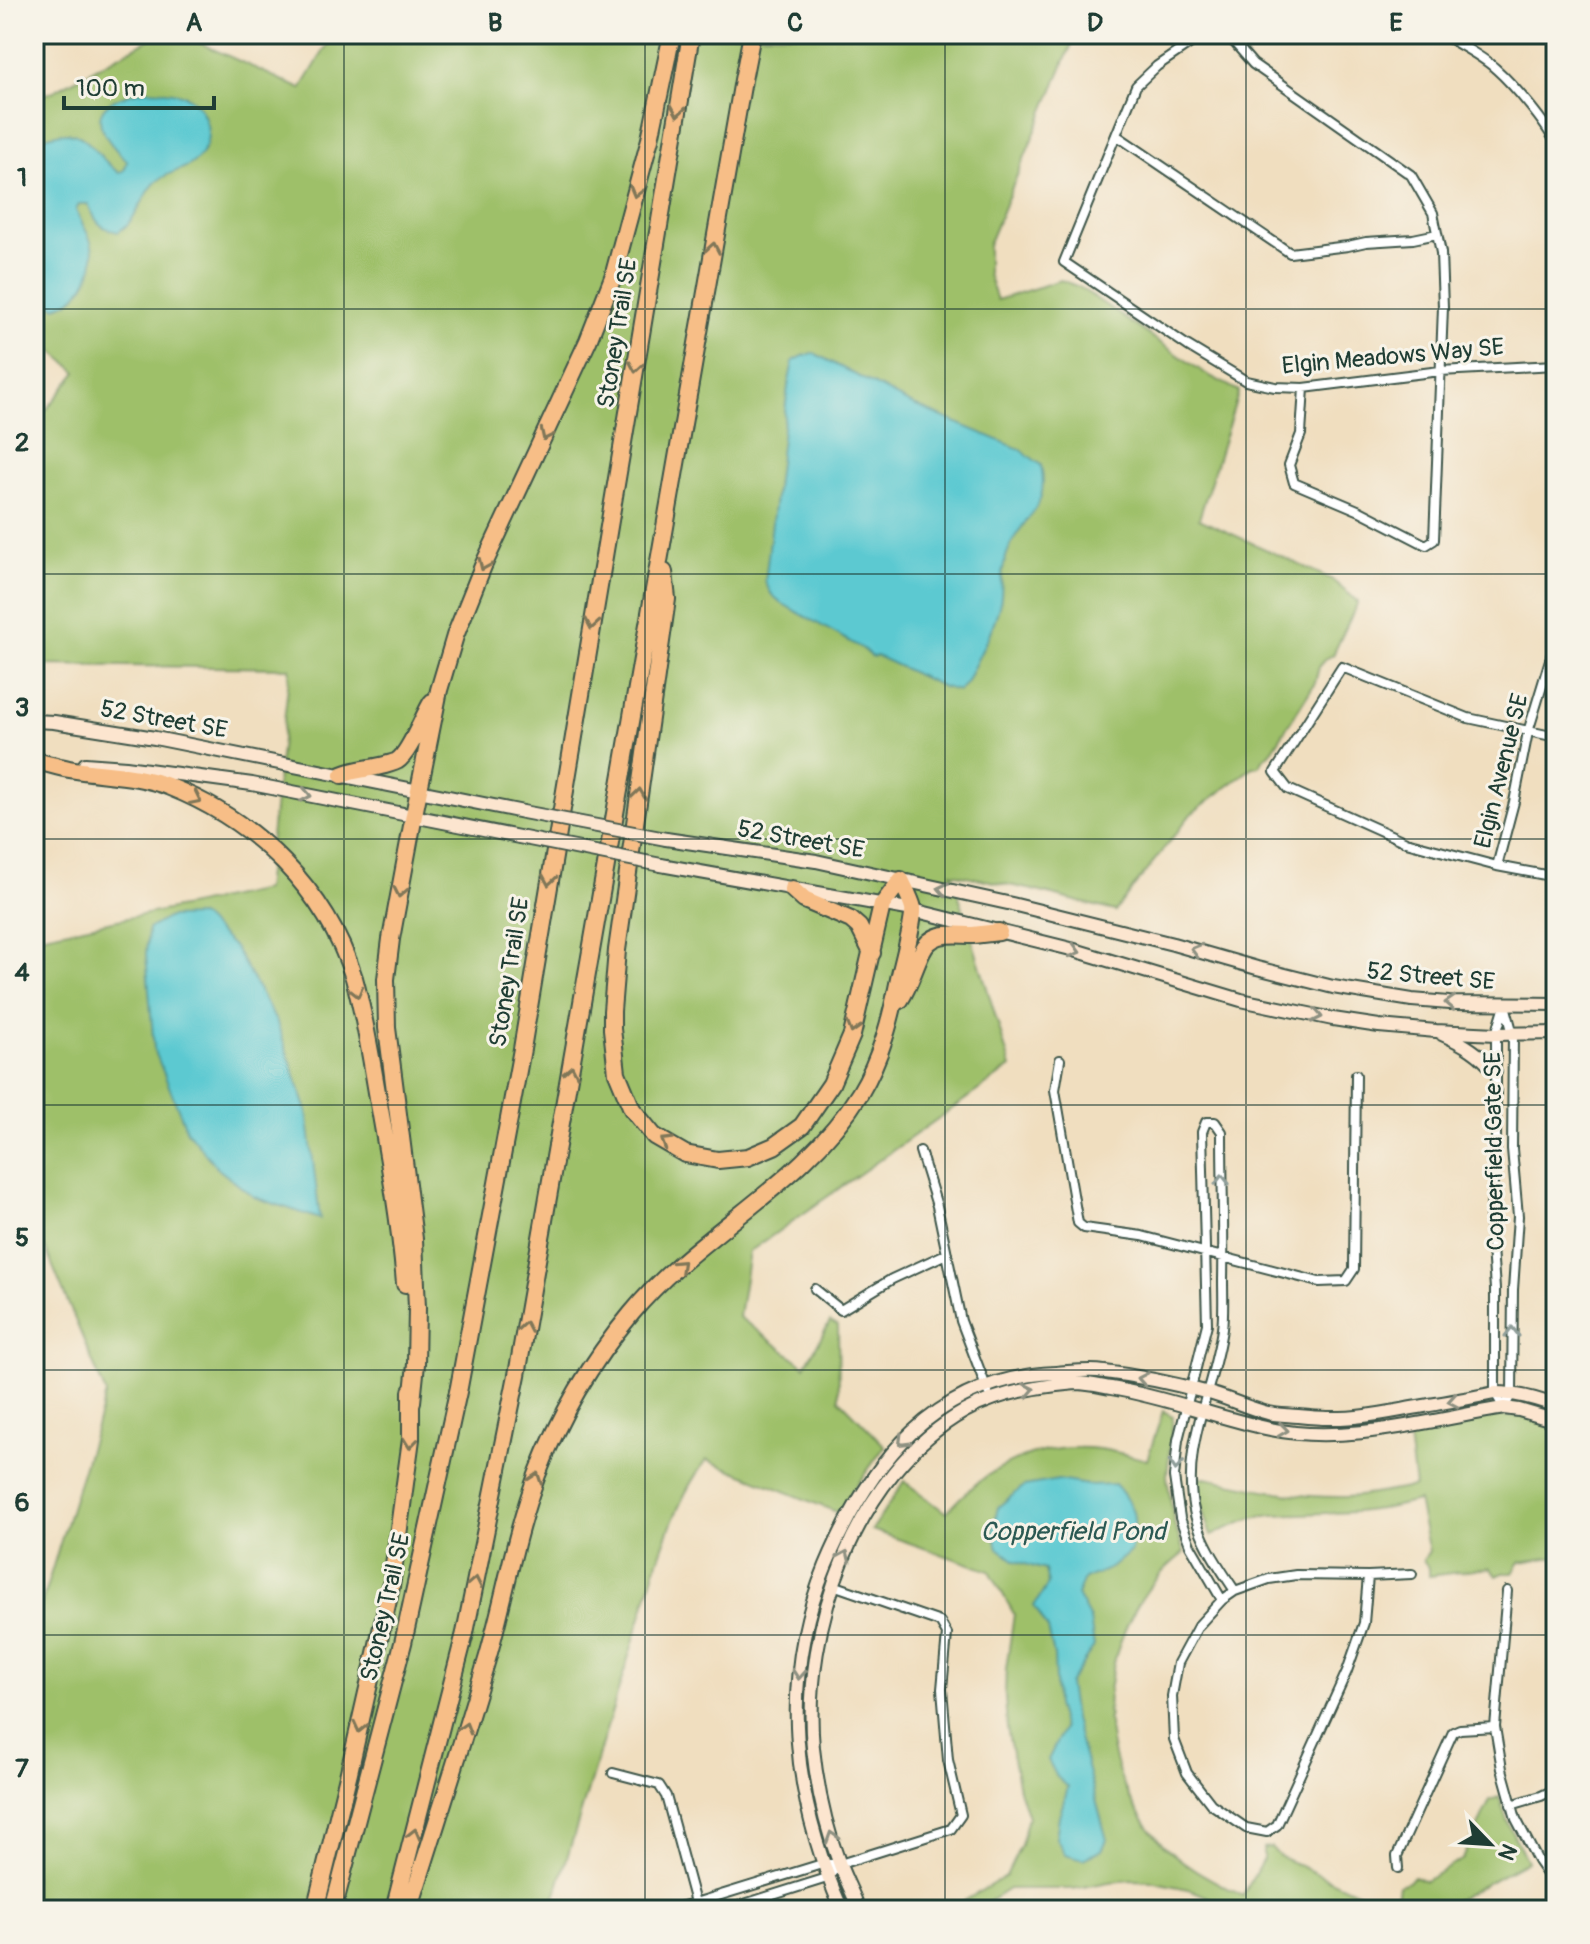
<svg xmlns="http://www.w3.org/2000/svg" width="1590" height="1944" viewBox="0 0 1590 1944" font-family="Pangolin,sans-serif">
<rect width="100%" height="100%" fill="#f7f3e8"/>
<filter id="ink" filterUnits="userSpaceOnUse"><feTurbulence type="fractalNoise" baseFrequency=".0125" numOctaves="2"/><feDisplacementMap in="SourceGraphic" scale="16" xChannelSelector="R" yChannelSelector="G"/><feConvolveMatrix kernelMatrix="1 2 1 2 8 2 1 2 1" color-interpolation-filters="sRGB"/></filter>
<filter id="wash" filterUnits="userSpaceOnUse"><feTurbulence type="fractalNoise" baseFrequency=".006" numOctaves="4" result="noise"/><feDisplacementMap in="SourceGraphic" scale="32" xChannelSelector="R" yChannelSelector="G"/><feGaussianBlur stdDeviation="1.8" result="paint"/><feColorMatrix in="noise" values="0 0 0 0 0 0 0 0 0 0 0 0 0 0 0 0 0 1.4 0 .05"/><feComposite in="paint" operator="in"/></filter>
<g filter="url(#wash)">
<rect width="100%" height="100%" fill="#f0debf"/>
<!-- green -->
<path fill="#9ec069" stroke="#5e7e4e" stroke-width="2" d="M159,34h21l121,55 33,-55h742l-88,211v29l9,26 64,-20 18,7 127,87 33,17 -40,128 132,60 27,23 -25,53 -6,3 -8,9 -4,16 -45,71 -5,3 -6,9 -6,1 -62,47 -76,97 -82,-21 -81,-17 59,194 -262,185 -10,65 66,49 25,-44 8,4 1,73 46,47 -36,50 -10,17 -132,-53c-21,24 -39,71 -49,101l-107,349h-517v-282l72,-234 -72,-173v-284l231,-47 25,-222 -256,-3v-240l43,-53 -43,-37v-237l20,-7z
M1163,1411l10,5 -6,60 7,47 10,30c-24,18 -41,40 -54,66 -36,74 -27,156 27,219 24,27 55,42 86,58l20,-37v-11l8,-1 8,9 104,49 14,-7 2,-13 10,-3 5,-6 11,5 38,-22 27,-59 9,-3 10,29 18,35 -89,49h-201l-45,-20 -41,-9 -18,-1 -24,2 -36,7h-64l-33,21h-27l57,-34 15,-31 7,-28 -9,-28 -12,-61 -2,-32 1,-27 8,-55 -24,-43 -118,-41 32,-49 42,32c39,-46 91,-71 153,-64 16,2 32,7 48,11z
M1496,1416h24l36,10v131l-36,5 -7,11h-10l-6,3 -7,-8 -61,8v-8l-6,-8 6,-8 -11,-51 -30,7 -32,4 -84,3 -19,3 -42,17c-8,-20 -13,-38 -14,-59 50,11 98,22 149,21 23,-1 46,-7 69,-10l-7,-56z"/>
<!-- water -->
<path fill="#5cc9d1" stroke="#3e8382" stroke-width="2" d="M552,34h66c-17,14 -49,13 -66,0z
M147,90c12,1 25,0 37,5 21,9 31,39 18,58 -12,19 -33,16 -47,30 -14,15 -18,38 -37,49 -19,-4 -22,-10 -30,-28h-9l-3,6c5,14 16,26 17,42 2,24 -15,50 -38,55l-21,-16v-150c53,-22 50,5 85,32l6,-4 2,-8c-40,-38 -37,-61 20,-71z
M814,353l95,50 111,46 21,16c10,47 -21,51 -34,89 -2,7 -5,16 -5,24 -1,8 0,17 -2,25 -7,28 -22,54 -34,80l-7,8 -16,-4 -66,-31 -5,1 -9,-8 -80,-45 -11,-9 -7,-13 23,-196 5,-25 12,-6z
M200,916l35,32 42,75 30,88 13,108 -66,-22 -37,-29 -30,-37 -33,-82 -8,-94 2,-26 21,-12z
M1058,1480l30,5 27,-1c23,26 21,34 16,67l-20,17 -27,11 -7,16 13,24 4,27 -25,38 5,35 33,121 -5,10 -19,9 -18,-5 -9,-16 3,-21 9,-30 -11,-10 -9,-17 15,-31 -7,-23 -2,-50 -6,-27 -14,-23 14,-22 -3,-14 -30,-9 -17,-13 -5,-19 5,-22 26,-21z"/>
</g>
<g filter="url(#ink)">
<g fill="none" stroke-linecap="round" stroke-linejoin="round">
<defs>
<path id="street" d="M1204,34l-47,32 -21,20 -72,176 124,84 58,35 29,6 29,1 136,-17 116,-6
M1227,34l26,30 158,111 22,38 8,40 2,54 -9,233 -8,5 -66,-34 -66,-28 -5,-18 12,-31 3,-46
M1442,34c17,11 39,21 54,35 17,15 51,55 60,75
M1116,135l174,118 58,-7 18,-4 47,-3 24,-5
M1556,737l-88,-19 -126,-51 -67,105 13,17 118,53 91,24 59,11
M1497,866l17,-64 14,-70 28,-92
M1060,1060l-5,30 23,133 6,5 58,8 177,46 27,-1 8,-12 2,-194
M920,1151l17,55 24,115 27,71
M815,1289l26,21 51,-31 54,-25
M1504,1408l-9,-15v-104l-5,-69 6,-73v-113l9,-29
M1504,1408l8,-15 1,-103 5,-74 -6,-67 1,-115 -8,-29
M1296,1575l72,1 -4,47 -17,48 -70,154 -10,7 -21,-4 -35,-24 -24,-31 -13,-34 -2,-43 6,-33 20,-37 24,-26 13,-9 34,-12z
M1368,1576l44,-2
M1507,1591l-12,136 7,42 14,50 22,42 18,26
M1222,1600l-32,-55 -10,-27 -6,-41 4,-37 29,-116 -5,-192 4,-10h9l7,10c0,49 2,99 1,148 0,16 1,33 -1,49 -9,63 -43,122 -27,186 7,28 25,53 40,76
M613,1773l46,12 7,11 31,114
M1511,1805l30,-9 15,-7
M1398,1868l-1,-12 56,-124 7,-3 35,-2
M666,1910l29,-7 127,-39h18l111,-35 10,-14 -13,-55 -6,-71 5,-55 -7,-12 -107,-37
M725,1910l102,-32 13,-14"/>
<path id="secondary" d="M34,721l20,1 101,16 368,74
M85,764l41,3 126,17 267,53
M666,839l150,22 196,43 161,40 84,24 76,19 79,13 37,3 107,1
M661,865l252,45 158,39 170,51 92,19 46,7 57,5 60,3 60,-1
M1442,1034c22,10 38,19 53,38
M842,1910c-49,-111 -64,-231 -16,-345 44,-104 110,-187 230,-192 16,-1 33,-4 49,-1 33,4 67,11 100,20 21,5 42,16 63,21 10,2 20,2 30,3 10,1 20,2 30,2 32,1 65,-7 96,-12 23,-4 47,-8 71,-13 22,0 40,5 61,13
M859,1910c-5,-15 -13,-29 -19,-45 -14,-37 -23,-78 -27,-117 -11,-120 42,-275 152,-337 33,-18 73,-25 111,-28 11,0 24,3 35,5 54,9 105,29 159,41 74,16 160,-9 234,-21l15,2 37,11"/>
<path id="highway" d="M664,572l3,27 -50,351 -5,61v18l5,44 15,36 22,27 31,18 33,6 30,-3 26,-11 28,-20 29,-42 21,-49 30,-130 19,-25
M39,762c10,2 20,5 30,7 33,6 69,5 101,18 86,34 156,103 184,191 11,39 17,80 24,120 11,62 22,123 27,186
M342,775c14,-6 28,-6 43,-10 0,0 11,-3 12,-4 13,-8 26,-45 35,-59
M792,889l12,11 47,20 8,7 13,26
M900,1000c10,-15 14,-32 22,-48 10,-22 31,-17 51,-17 9,-1 18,-2 26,-3
M412,1402l4,-38 1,-56 -3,-69 -27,-211 -1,-49 5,-40 23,-124 25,-125 16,-54 28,-70 105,-225 25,-64 37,-138 22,-105
M315,1910l34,-138 42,-185 20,-148v-48
M333,1910l70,-267 56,-256 63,-338 169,-1015
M394,1910l71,-277 52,-258 226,-1295 9,-46
M409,1910c27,-85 54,-169 79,-254 17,-60 27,-122 49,-181 22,-58 54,-113 94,-161 67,-82 173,-129 229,-221 21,-35 31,-74 39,-114 3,-13 16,-61 14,-71 -2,-9 -8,-19 -12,-28"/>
</defs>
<!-- street casing -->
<use href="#street" stroke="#3e5549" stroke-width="12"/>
<!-- secondary casing -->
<use href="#secondary" stroke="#3e5549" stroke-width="16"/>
<!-- highway casing -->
<use href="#highway" stroke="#3e5549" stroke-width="20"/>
<!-- street -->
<use href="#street" stroke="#fff" stroke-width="8"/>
<!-- secondary -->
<use href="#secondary" stroke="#fce5cf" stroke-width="12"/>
<!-- highway -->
<use href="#highway" stroke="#f7be87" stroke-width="16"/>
<defs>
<path id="secondary-bridge" d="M523,812l143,27
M519,837l142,28"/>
</defs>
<!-- secondary-bridge casing -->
<use href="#secondary-bridge" stroke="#3e5549" stroke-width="16" stroke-linecap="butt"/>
<!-- secondary-bridge -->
<use href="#secondary-bridge" stroke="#fce5cf" stroke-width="12"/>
</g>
<!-- one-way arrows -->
<defs><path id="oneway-chevron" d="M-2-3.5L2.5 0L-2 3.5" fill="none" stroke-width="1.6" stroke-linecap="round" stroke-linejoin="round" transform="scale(2)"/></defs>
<g stroke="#807759">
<use href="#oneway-chevron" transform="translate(678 111) rotate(99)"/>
<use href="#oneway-chevron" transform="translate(636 192) rotate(105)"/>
<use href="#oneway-chevron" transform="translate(713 248) rotate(-80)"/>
<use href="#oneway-chevron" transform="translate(636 367) rotate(99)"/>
<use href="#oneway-chevron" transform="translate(546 435) rotate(115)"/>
<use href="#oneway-chevron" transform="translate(484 565) rotate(114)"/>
<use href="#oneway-chevron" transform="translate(592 624) rotate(100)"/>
<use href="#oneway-chevron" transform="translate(639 794) rotate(-82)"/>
<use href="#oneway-chevron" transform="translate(196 799) rotate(26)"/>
<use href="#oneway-chevron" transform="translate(549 880) rotate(99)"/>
<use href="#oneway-chevron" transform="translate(400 892) rotate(101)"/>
<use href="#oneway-chevron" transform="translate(357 992) rotate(76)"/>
<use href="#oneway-chevron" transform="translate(853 1028) rotate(106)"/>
<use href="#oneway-chevron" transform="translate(571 1071) rotate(-80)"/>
<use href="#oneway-chevron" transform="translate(666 1142) rotate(-148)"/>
<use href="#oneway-chevron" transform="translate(680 1265) rotate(-43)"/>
<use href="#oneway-chevron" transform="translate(525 1327) rotate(-80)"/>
<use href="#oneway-chevron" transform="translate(410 1443) rotate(96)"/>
<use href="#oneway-chevron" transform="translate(536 1478) rotate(-71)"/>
<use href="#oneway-chevron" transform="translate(475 1582) rotate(-79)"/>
<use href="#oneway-chevron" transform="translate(360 1727) rotate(103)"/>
<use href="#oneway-chevron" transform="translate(465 1728) rotate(-73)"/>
<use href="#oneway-chevron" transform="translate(414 1834) rotate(-76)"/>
</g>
<g stroke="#8e9182">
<use href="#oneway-chevron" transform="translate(306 795) rotate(11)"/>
<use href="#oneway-chevron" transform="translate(943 889) rotate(-168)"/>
<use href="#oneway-chevron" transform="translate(1196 950) rotate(-164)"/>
<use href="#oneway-chevron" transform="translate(1075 951) rotate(16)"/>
<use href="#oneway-chevron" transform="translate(1450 1003) rotate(-177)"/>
<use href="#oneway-chevron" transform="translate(1317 1016) rotate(12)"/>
<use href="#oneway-chevron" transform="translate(1143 1379) rotate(-170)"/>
<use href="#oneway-chevron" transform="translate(1029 1390) rotate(-11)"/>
<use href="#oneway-chevron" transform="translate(1453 1401) rotate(170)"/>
<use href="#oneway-chevron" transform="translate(1283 1430) rotate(7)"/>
<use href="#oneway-chevron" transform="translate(903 1441) rotate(135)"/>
<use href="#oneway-chevron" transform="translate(845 1556) rotate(-66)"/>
<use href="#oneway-chevron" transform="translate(799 1674) rotate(95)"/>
<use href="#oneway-chevron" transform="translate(832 1837) rotate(-108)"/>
</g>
<g stroke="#8f9e9a">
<use href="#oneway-chevron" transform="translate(1222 1180) rotate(-91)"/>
<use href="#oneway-chevron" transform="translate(1512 1332) rotate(-90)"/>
<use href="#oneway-chevron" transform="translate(1176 1465) rotate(95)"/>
</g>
</g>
<!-- grid -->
<path fill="none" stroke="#1f3d34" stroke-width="2" stroke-opacity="0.55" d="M344,34v1876M645,34v1876M945,34v1876M1246,34v1876M34,309h1522M34,574h1522M34,839h1522M34,1105h1522M34,1370h1522M34,1635h1522"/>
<g text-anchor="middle" stroke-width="6" stroke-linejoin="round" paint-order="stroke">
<!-- street labels -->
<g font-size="24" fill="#1f3d34" stroke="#f7f3e8">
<text transform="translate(617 333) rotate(-81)" y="8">Stoney Trail SE</text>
<text transform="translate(1393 356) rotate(-5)" y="8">Elgin Meadows Way SE</text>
<text transform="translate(164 719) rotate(10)" y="8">52 Street SE</text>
<text transform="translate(1501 771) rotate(-76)" y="8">Elgin Avenue SE</text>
<text transform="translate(801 839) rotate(10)" y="8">52 Street SE</text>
<text transform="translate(509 972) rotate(-81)" y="8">Stoney Trail SE</text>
<text transform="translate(1431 976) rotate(5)" y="8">52 Street SE</text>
<text transform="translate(1494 1151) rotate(-91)" y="8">Copperfield Gate SE</text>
<text transform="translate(385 1607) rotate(-77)" y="8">Stoney Trail SE</text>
</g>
<!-- water labels -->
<g font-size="26" font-style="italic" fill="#2b5953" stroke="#f7f3e8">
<text x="1073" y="1540">Copperfield Pond</text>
</g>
</g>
<!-- margin -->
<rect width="1590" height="1944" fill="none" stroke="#f7f3e8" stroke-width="88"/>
<!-- north arrow -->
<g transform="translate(1490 1844) rotate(115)" stroke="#f7f3e8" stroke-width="6" paint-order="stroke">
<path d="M0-6L14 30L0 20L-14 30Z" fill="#1f3d34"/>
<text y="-12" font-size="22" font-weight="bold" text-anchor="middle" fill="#1f3d34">N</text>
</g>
<!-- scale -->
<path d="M64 96v12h150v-12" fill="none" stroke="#1f3d34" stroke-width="4"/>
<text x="76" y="96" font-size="24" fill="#1f3d34" stroke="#f7f3e8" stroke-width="6" paint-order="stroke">100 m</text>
<rect x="44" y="44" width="1502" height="1856" fill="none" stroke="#1f3d34" stroke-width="3"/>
<g font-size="26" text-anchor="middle" font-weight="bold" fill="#1f3d34">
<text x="194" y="31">A</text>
<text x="495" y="31">B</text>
<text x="795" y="31">C</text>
<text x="1095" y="31">D</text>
<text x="1396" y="31">E</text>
<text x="22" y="186">1</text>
<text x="22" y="451">2</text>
<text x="22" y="716">3</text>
<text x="22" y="981">4</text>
<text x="22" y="1246">5</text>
<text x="22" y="1511">6</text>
<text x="22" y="1777">7</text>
</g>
</svg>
